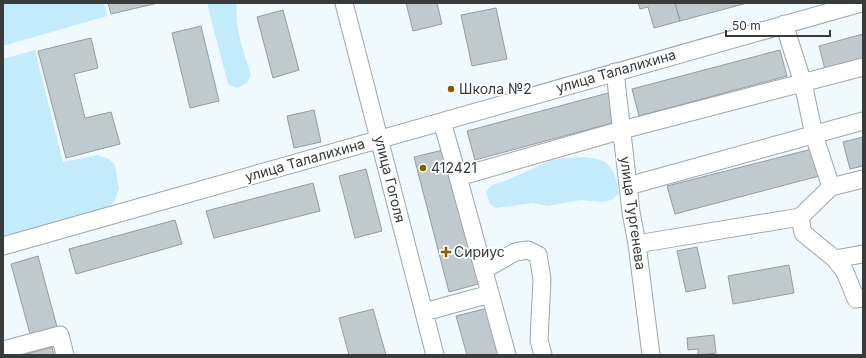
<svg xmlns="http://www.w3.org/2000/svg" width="866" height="358" viewBox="0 0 866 358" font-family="Inter,sans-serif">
<rect width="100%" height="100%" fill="#f0fafe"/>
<!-- green -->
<path fill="#c3ebfc" d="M3,3h101l3,13 -104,30z
M207,3h30c-3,24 7,50 14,72l-4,8 -10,5 -9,-4z
M35,50l28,112 35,-7 11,4 6,6 4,24 -5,13 -10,8 -101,26v-177z
M584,157c5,1 11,1 16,3 14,4 17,21 19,34l-8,6 -8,2 -22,-2 -34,6 -14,-3 -37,5 -6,-4 -4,-12 6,-7 13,-4 47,-21 15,-2z"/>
<!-- building -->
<path fill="#c0c9cd" stroke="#949da0" d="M108,3h50l-47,11z
M406,3h31l5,21 -29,7z
M638,3h37l5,18 -26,7 -6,-21 -8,2z
M675,3h72l-67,18z
M496,8l11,51 -35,7 -11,-51z
M283,10l16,60 -26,8 -16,-61z
M201,26l18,75 -29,7 -18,-75z
M863,34v30l-37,10 -7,-28z
M91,38l7,30 -24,6 11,44 26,-6 9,32 -54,14 -28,-107z
M780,50l7,26 -148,40 -7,-27z
M608,93l8,29 -141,38 -8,-29z
M314,110l7,32 -27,6 -7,-32z
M863,137v29l-13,3 -7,-27z
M816,148l7,27 -148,39 -8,-28z
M447,149l35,134 -33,9 -35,-135z
M366,169l16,62 -27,7 -16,-62z
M313,183l7,28 -106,27 -8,-27z
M175,220l7,24 -106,30 -7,-25z
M697,247l9,41 -20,4 -9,-41z
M38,256l19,71 -27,7 -19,-70z
M789,265l5,28 -61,11 -5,-28z
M488,308l13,47h-34l-11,-39z
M373,309l13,46h-37l-10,-37z
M714,335l2,18 -18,2v-6l-10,1 -1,-12z
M52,347l2,8h-28v-1z"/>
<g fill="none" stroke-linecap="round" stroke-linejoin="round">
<defs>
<path id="minor" d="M344,3l91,352
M784,24l19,59 11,52 17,52
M615,72l16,140 6,32 14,111
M442,122l16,55
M628,186l235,-65
M800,217l31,-30 32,-8
M637,244l163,-27 3,16 32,26 10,13 11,27 7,-1
M3,246l858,-243
M835,259l28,-5
M484,270l31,-18 13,-2 10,5 4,24 -3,61 4,15
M424,312l66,-18
M3,350l57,-15 5,20
M507,355l-49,-178 164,-47 241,-63"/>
</defs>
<!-- minor casing -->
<use href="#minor" stroke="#9da6aa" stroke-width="19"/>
<!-- minor -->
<use href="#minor" stroke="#fff" stroke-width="17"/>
</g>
<!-- markers -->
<g fill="#895a00" stroke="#fff" stroke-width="1.5">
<circle cx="451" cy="89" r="4"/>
<circle cx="423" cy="168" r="4"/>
<path d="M444 246h4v4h4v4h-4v4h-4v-4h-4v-4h4z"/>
</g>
<g text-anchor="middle" stroke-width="3.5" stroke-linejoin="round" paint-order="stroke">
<!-- street labels -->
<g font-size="14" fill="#373b3c" stroke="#fff">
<text transform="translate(616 71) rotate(-16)" y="5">улица Талалихина</text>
<text transform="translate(305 160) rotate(-16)" y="5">улица Талалихина</text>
<text transform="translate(390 179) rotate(76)" y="5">улица Гоголя</text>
<text transform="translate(633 213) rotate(82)" y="5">улица Тургенева</text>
</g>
<!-- poi labels -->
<g font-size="14" fill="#373b3c" stroke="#fff" text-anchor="start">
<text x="459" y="94">Школа №2</text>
<text x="431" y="173">412421</text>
<text x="454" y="257">Сириус</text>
</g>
</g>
<!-- border -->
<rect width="866" height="358" fill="none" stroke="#373b3c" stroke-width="8"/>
<!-- scale -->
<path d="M726 30v6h104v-6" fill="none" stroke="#373b3c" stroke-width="2"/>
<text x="732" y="30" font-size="12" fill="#373b3c" stroke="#ffffff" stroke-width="3" paint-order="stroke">50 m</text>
</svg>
